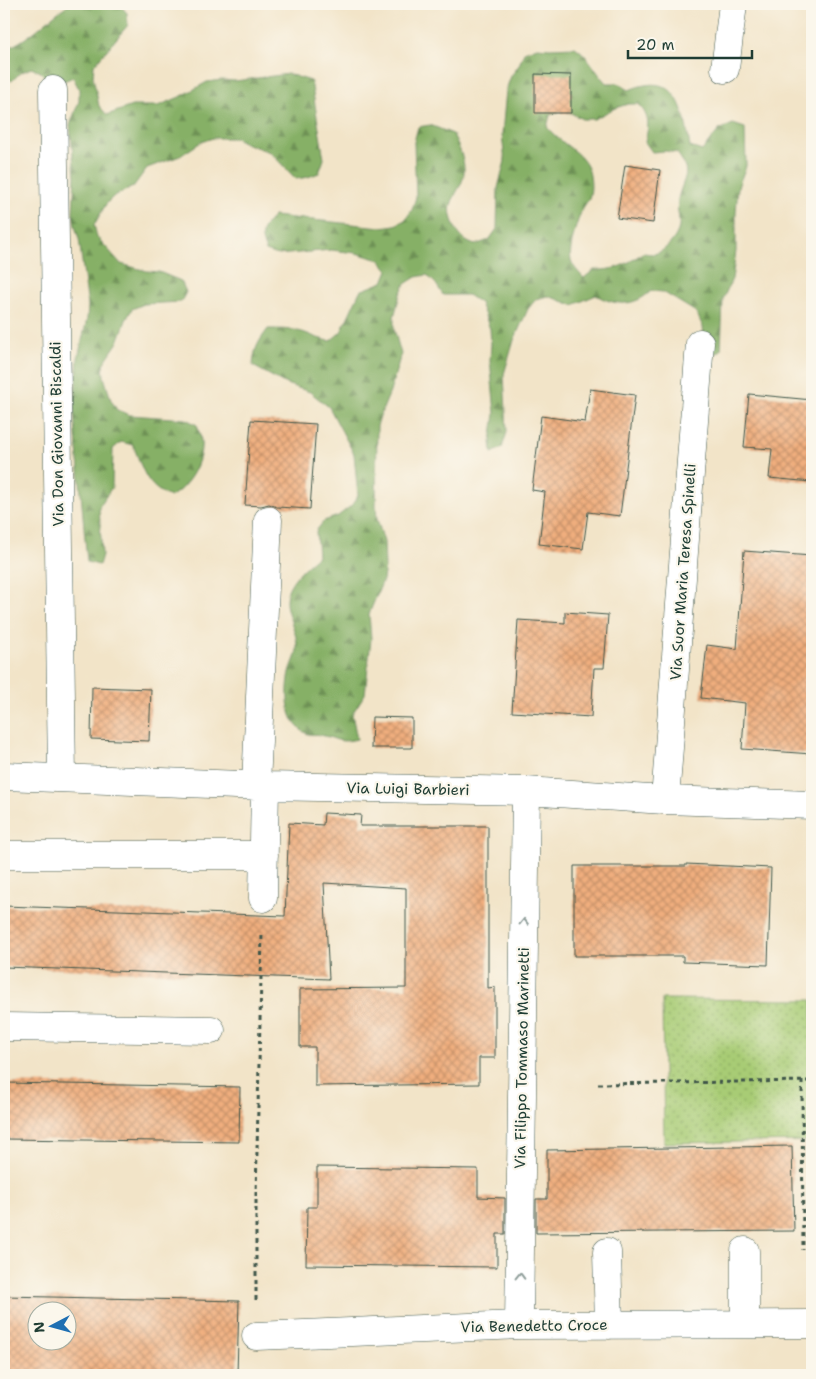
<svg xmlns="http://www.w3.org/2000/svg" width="816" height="1379" viewBox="0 0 816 1379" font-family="'Shantell Sans',sans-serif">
<defs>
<pattern id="grass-dots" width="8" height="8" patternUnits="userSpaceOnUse" patternTransform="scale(1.25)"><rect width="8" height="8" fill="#a8cc75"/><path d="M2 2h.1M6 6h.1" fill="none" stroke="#88a761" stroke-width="1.8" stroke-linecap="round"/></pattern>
<pattern id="forest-firs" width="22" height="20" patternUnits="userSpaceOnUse" patternTransform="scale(1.25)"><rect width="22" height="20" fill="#86b066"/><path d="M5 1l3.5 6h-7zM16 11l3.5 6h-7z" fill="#6d9055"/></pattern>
<pattern id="building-cross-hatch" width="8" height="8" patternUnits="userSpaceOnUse" patternTransform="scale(1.25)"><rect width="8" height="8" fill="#f0ae7e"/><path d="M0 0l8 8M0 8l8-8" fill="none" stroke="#c28f68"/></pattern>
</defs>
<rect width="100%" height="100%" fill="#fbf7ec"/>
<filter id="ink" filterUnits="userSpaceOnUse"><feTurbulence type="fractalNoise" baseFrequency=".02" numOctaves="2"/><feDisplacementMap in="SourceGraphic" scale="10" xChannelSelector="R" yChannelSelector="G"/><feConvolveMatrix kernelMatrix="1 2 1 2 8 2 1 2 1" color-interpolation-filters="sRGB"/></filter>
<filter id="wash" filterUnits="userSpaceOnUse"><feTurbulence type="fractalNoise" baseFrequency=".0096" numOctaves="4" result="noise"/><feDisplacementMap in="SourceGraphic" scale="20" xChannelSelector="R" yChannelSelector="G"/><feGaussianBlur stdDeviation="1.12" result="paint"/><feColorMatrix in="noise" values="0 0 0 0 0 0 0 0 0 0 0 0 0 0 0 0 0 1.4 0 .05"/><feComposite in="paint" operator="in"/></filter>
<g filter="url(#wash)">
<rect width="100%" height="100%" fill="#f2e4c8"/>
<!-- grass -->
<path fill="url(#grass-dots)" stroke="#648454" d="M662,999l150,1v141l-148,2z"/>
<!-- forest -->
<path fill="url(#forest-firs)" stroke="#52764d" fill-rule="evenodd" d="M69,4h50l8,9 1,12 -34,40 -1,12 6,29 8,9 25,-9h26l24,-10 25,-14 15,-2 13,1 53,-7 23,7 13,78 -5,14 -11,4 -12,2 -26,-27 -23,-8 -11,-6h-23l-12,4 -21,14 -33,12 -14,19 -19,9 -8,8 -12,21 3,12 24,27 26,7 12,1 22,9 5,11 -5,10 -37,2 -12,5 -6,11 -8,22 -15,22 1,13 7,23 6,10 13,5 56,4 11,6c2,7 5,15 4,23 -1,19 -15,40 -31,49 -25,-11 -27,-28 -37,-52l-12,-3 -8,7 -1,38 -13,20 3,48 -3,10 -12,-3 -13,-149 4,-55 9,-39 1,-13 -9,-67 -4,-13 -2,-13 2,-37 -5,-51 9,-24v-12l-6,-12 -11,5 -13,-1 -8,-9 -10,-4 -11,5 -8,8 -8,-4v-29c19,-2 48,-33 65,-44z
M537,47l13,1 25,-1c14,9 20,24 31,36h12l11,7c49,-21 55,20 61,57l12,4 17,-21 14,-6 12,4 1,38 -8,21 -2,25v39l-4,28 -9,20 -2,51 -10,6 -6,-12 -2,-17 -7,-15 -33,-20 -12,-1c-17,16 -36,15 -55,4l-23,10 -25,-9 -12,3 -8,10 -14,31 -10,34 3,58 -5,16 -10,5 -1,-12 4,-27 -5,-55 1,-15 -1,-15 -10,-26 -12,-8h-25l-7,-11 -9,-9 -11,2 -11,7 -5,10 -6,23v12l7,25 -11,38 -10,24 -3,10 -1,79 1,14 7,23 1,24 -2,14 -14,34 2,25 -6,55 -13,20 5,25c-20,5 -19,-1 -37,-4 -4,-1 -8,0 -12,-1 -23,-10 -22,-41 -18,-62 2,-8 8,-18 7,-26 0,-12 -7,-25 -10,-37 -6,-22 15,-40 31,-53l-2,-25 8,-10 14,-5 13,-10 7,-10 -4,-42 -25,-47 -19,-15 -24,-8 -33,-18c1,-17 5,-24 15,-37 12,0 28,0 40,5 9,4 12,5 22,7l11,-9 19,-41 23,-9 5,-12 -8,-10 -24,-7 -25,-3 -53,5 -12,-4c-7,-17 -6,-22 8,-35l107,11 14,-2 10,-5 7,-10 4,-13 -2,-55 4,-15 12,-2 23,9c5,12 12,25 11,38 0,12 -10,21 -13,33 -3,10 5,29 14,35 2,2 7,4 10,5l14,-5 8,-11 1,-41 7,-27 -3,-26 4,-45 5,-14 8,-11 5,-13zM628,104h11c11,15 10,20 6,38l7,10 13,-1 12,2c16,21 6,24 1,46 -2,9 2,19 1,28 -2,11 -14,25 -25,27 -4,0 -9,-1 -12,-1 -14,12 -30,18 -48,17l-10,8c-6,-6 -11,-11 -13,-18 -3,-10 7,-43 12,-52 2,-4 5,-7 6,-10 3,-7 2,-20 0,-27 -6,-19 -30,-28 -42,-44l3,-12 12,-3 9,1 11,6h12l21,-11z"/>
<g id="blocks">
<!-- building -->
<path fill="url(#building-cross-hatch)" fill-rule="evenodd" d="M535,74l36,1v38h-36z
M625,165l35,5 -7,53 -36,-5z
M590,389l45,6 -15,121 -32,-4 -5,37 -44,-5 6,-52 -13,-2 9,-74 44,6z
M749,394l63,6v82l-43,-4 3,-29 -28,-2z
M251,420l65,4 -6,85 -33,-2 -8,-3 -8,2 -16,-1z
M744,551l68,5v198l-70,-5 3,-46 -44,-5 6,-53 30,4z
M565,612l43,3 -4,53h-10l-3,49 -79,-5 6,-92 47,3z
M92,687l59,2 -2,52 -58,-2z
M372,717l40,1v30h-41z
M324,813l37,2 -1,11h128v162l7,-1v71h-16v26l-164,2v-39h-15v-58l106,-1v-100l-82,-5 5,96 -325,-12v-61l281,10 4,-93 34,2z
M686,864l85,4 -3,97 -85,-3v-6h-109v-90h112z
M4,1083l236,4 -1,55 -235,-3z
M792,1146l2,85 -258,2v-34h11v-49z
M317,1167l161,2v28l27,1v36h-8v33l-191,-2 1,-58h10z
M4,1296l235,5 -2,74h-233zM38,1312h30v30h-30z"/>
</g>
</g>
<g filter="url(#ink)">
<use href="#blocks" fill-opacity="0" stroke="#3f564a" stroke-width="1"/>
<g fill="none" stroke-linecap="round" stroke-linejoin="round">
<defs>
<path id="minor" d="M725,69l8,-65
M53,90l9,688
M4,776l261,10 261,5 139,9 147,5
M256,785l12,-265
M665,800l35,-457
M4,855h260
M263,898l2,-112
M4,1027l207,3
M745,1251v73
M607,1252l2,73
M519,1325l7,-534
M256,1336l263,-11 293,-1"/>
</defs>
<!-- minor casing -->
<use href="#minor" stroke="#3f564a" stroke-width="29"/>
<!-- path -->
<path stroke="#3f564a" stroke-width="3" stroke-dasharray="4 4" stroke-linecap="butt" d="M802,1081l1,169
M598,1084l214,-3
M256,1300v-106l6,-261"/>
<!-- minor -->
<use href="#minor" stroke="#fff" stroke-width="28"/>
</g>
<!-- one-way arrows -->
<defs><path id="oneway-chevron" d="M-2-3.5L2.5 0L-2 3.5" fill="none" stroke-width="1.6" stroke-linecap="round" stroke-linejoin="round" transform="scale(1.25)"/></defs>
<g stroke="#8f9e9a">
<use href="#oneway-chevron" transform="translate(524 922) rotate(-89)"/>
<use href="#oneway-chevron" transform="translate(520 1276) rotate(-89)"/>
</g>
</g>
<g text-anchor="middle" stroke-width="4.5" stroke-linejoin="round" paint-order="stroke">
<!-- street labels -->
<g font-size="15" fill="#1f3d34" stroke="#fbf7ec">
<text transform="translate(57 434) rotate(-91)" y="5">Via Don Giovanni Biscaldi</text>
<text transform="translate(683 572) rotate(-86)" y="5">Via Suor Maria Teresa Spinelli</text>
<text transform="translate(408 789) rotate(1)" y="5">Via Luigi Barbieri</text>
<text transform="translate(522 1058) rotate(-89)" y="5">Via Filippo Tommaso Marinetti</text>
<text transform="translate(534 1326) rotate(-1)" y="5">Via Benedetto Croce</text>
</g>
</g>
<!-- margin -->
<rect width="816" height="1379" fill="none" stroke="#fbf7ec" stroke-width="20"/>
<!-- north arrow -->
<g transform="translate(52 1326) rotate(264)"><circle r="24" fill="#fbf7ec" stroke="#a3ada2"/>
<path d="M0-4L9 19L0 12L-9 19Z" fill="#1f6fb2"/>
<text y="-8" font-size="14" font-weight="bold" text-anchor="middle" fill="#1f3d34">N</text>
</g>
<!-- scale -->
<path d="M628 50v8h124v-8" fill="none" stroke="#1f3d34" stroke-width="2.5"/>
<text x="636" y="50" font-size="15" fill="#1f3d34" stroke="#fbf7ec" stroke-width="4" paint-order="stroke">20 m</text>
</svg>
